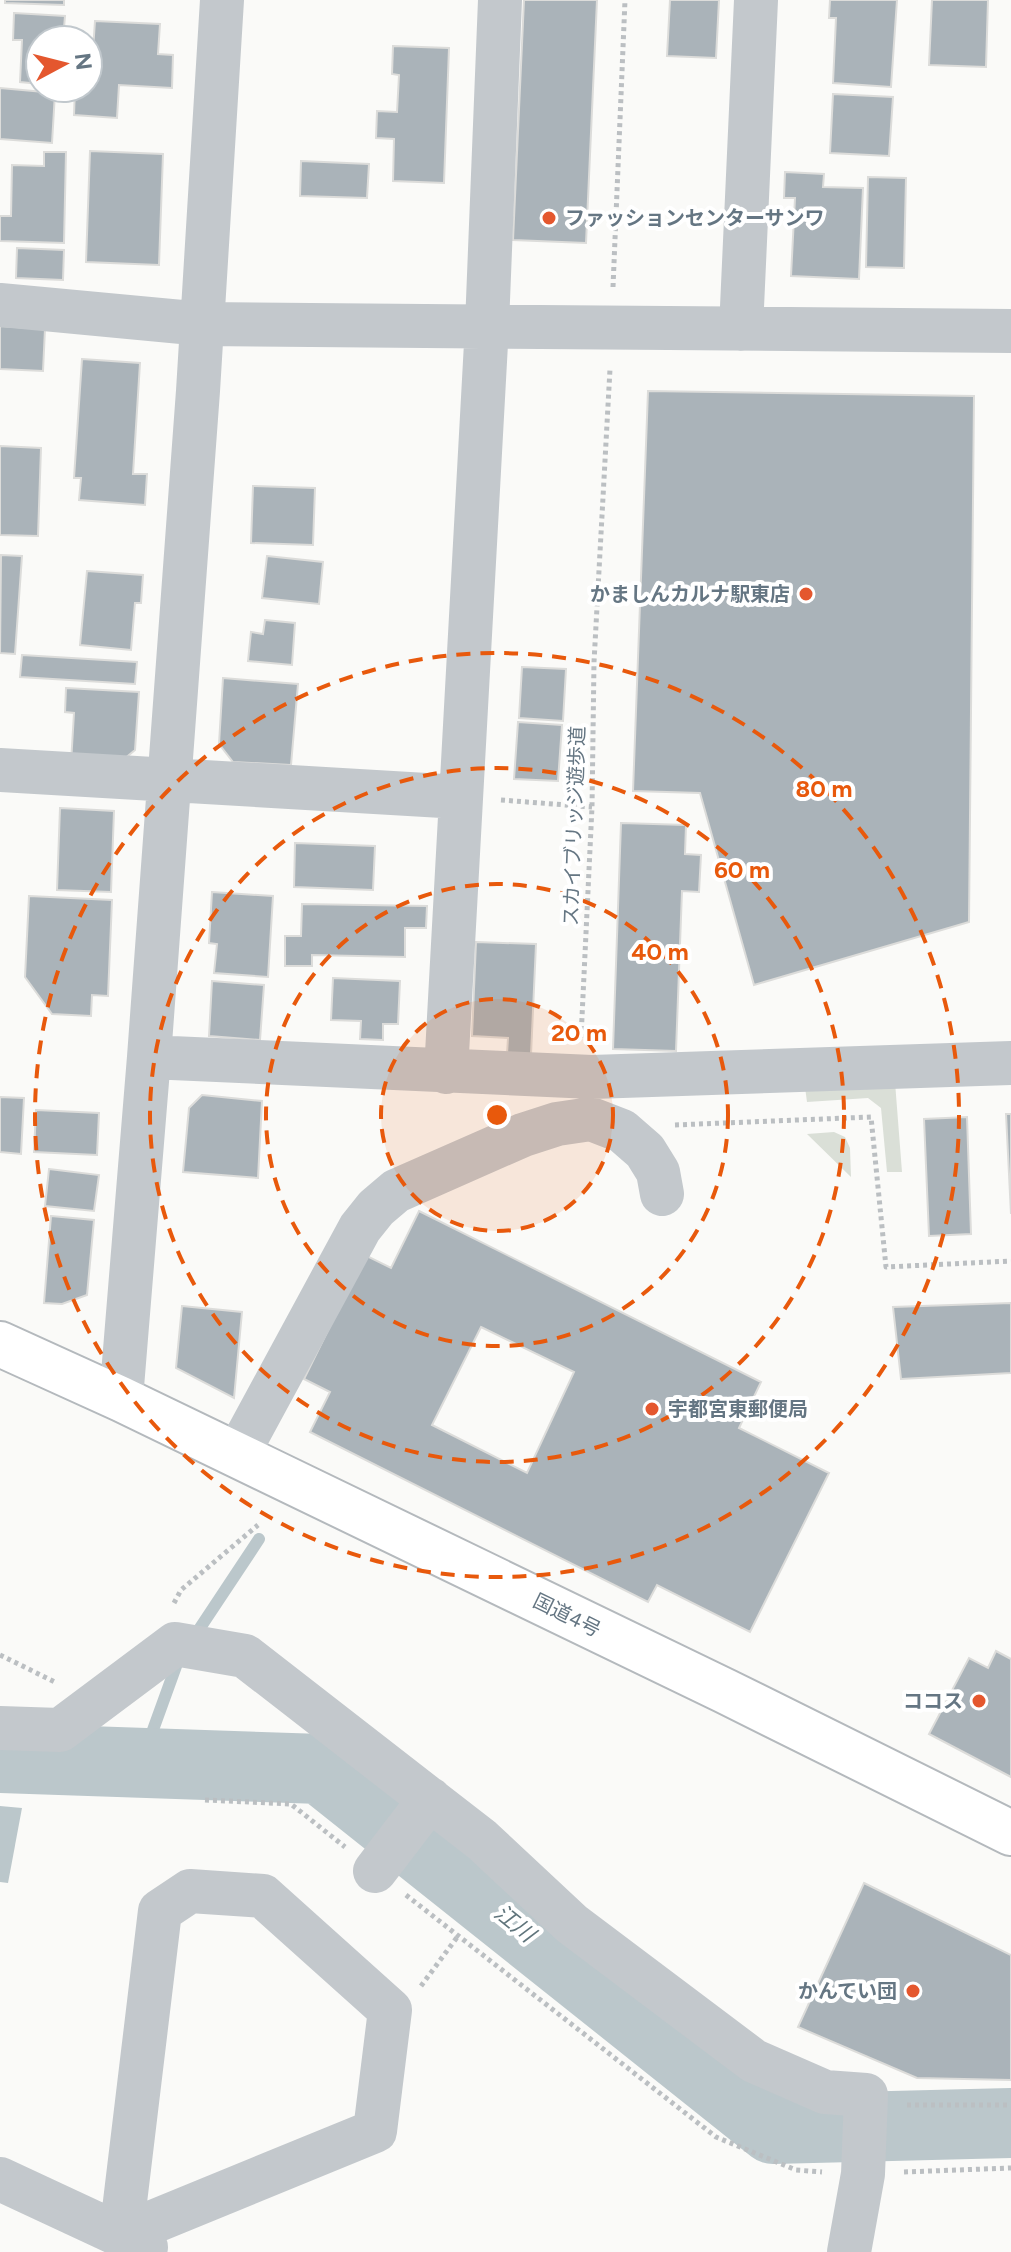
<svg xmlns="http://www.w3.org/2000/svg" width="1011" height="2252" viewBox="0 0 1011 2252" font-family="Figtree,'Noto Sans JP',sans-serif">
<rect width="100%" height="100%" fill="#fafaf8"/>
<!-- green -->
<path fill="#dadfd7" d="M895,1082l7,90h-15l-6,-64 -13,-10 -61,4 -2,-15z
M834,1132l11,5 5,11 1,29 -44,-43z"/>
<!-- water -->
<path fill="#bbc7cb" d="M0,1806l22,2 -14,75 -8,-1z"/>
<g fill="none" stroke-linecap="round" stroke-linejoin="round">
<!-- stream -->
<path stroke="#bbc7cb" stroke-width="12" d="M196,1634l63,-95
M141,1763l38,-105"/>
<!-- river -->
<path stroke="#bbc7cb" stroke-width="70" d="M0,1758l321,11 452,360 238,-6"/>
</g>
<!-- building -->
<path fill="#aab3b9" stroke="#dcdcda" stroke-width="2" fill-rule="evenodd" d="M5,0h59v5l-59,-2z
M524,0h73l-11,243 -73,-3z
M670,0h49l-3,58 -49,-2z
M830,0h67l-6,87 -58,-4 3,-65h-7z
M932,0h56l-2,67 -57,-2z
M14,13l51,3 -2,24h-23v44l-20,-2 2,-42h-9z
M95,21l65,3 -2,30 15,1 -1,33 -53,-3 -2,33 -43,-3 1,-27h13v-38h5z
M393,46l56,2 -5,135 -51,-2 1,-42 -18,-1 1,-27 20,1 2,-37 -7,-1z
M0,88l55,5 -3,50 -52,-4z
M833,94l60,3 -4,59 -59,-3z
M90,151l73,3 -4,111 -73,-3z
M44,152h22l-2,91 -64,-2v-25h11l1,-51 32,1z
M301,161l68,3 -2,34 -67,-2z
M785,172l39,2 -1,13 40,1 -4,91 -68,-3 4,-78h-11z
M868,177l38,1 -2,90 -38,-1z
M17,248l47,2 -1,30 -47,-2z
M0,326l45,3 -2,42 -43,-2z
M82,359l58,4 -7,111h14l-2,31 -66,-5 2,-22h-7z
M648,391l326,5 -5,526 -215,63 -54,-192 -67,-2z
M0,446l41,2 -3,88 -38,-1z
M253,486l62,2 -2,57 -62,-2z
M1,555l21,1 -7,98 -15,-1z
M267,556l56,6 -4,42 -57,-6z
M87,571l56,4 -2,28h-6l-4,47 -51,-5z
M265,620l30,3 -3,42 -44,-4 3,-29 12,2z
M22,655l115,7 -2,22 -115,-7z
M522,667l44,2 -3,52 -44,-3z
M223,678l75,6 -7,81 -58,-3 -14,-18z
M66,688l73,4 -4,58 -18,15 -46,-2 3,-50 -9,-1z
M518,722l44,3 -4,56 -44,-2z
M60,808l54,3 -3,81 -54,-2z
M621,823l65,2 -1,29 16,1 -2,37 -17,-1 -6,160 -63,-2z
M295,843l80,3 -2,44 -79,-3z
M212,892l61,4 -5,81 -54,-4 3,-29 -8,-1z
M29,896l83,4 -4,96 -16,-1 -1,21 -39,-2 -27,-37z
M302,904l125,2 -1,22h-21v29l-93,-2v11h-27v-30h16z
M476,942l60,2 -5,111 -24,-1 1,-16 -36,-2z
M333,978l67,3 -2,43h-15v16l-23,-1 1,-18 -30,-1z
M212,981l52,4 -4,55 -51,-4z
M202,1095l60,6 -4,77 -75,-6 6,-64z
M0,1097l24,1 -3,56 -21,-2z
M36,1110l63,3 -2,42 -63,-3z
M1006,1114h5v100z
M967,1117l4,117 -42,2 -5,-117z
M49,1169l50,6 -5,36 -49,-5z
M419,1211l342,171 -22,46 90,45 -79,159 -93,-47 -9,17 -338,-170 20,-40 -26,-13 61,-124 26,13zM481,1327l93,45 -47,101 -95,-48z
M51,1216l43,4 -7,75 -25,9 -18,-1z
M1011,1303v70l-110,6 -8,-72z
M182,1306l60,6 -8,86 -58,-30z
M996,1651l15,8v118l-82,-43 40,-76 19,10z
M864,1883l147,72v125l-94,-2 -119,-51z"/>
<g fill="none" stroke-linecap="round" stroke-linejoin="round">
<defs>
<path id="highway" d="M0,1344l121,55 604,292 286,142"/>
</defs>
<!-- highway casing -->
<use href="#highway" stroke="#b4b9bd" stroke-width="48"/>
<!-- path -->
<path stroke="#bbbfc2" stroke-width="5" stroke-dasharray="4 4" stroke-linecap="butt" d="M613,287l12,-287
M501,800l91,7
M581,1038l11,-231 2,-145 16,-293
M675,1125l196,-8 15,150 125,-6
M174,1603l7,-13 77,-65
M0,1655l57,28
M205,1800l86,4 54,43
M406,1895l310,242 80,33 26,2
M421,1986l37,-50
M907,2105h104
M904,2172l107,-4"/>
<!-- minor -->
<path stroke="#c3c8cc" stroke-width="44" d="M0,305l203,19 808,7
M741,329l15,-329
M0,770l460,27
M149,1057l443,20 419,-14
M446,1072l41,-747 13,-325
M121,1399l28,-342 49,-666 24,-391
M237,1455l123,-227 16,-20 20,-17 127,-56 34,-11 34,-5 31,12 23,20 13,21 4,22
M0,1728l60,2 115,-86 70,12 237,184 90,84 182,137 71,31 41,3 -3,79 -14,78
M375,1871l55,-72
M190,1891l73,5 127,114 -15,121 -254,104 39,-324z
M0,2179l146,68"/>
<!-- highway -->
<use href="#highway" stroke="#fff" stroke-width="44"/>
</g>
<!-- distance rings -->
<circle cx="497" cy="1115" r="116" fill="#e8590c" fill-opacity=".12"/>
<g fill="none" stroke="#e8590c" stroke-width="4" stroke-dasharray="14 10">
<circle cx="497" cy="1115" r="116"/>
<circle cx="497" cy="1115" r="231"/>
<circle cx="497" cy="1115" r="347"/>
<circle cx="497" cy="1115" r="462"/>
</g>
<!-- markers -->
<g fill="#e4572e" stroke="#fff" stroke-width="3">
<circle cx="549" cy="218" r="8"/>
<circle cx="806" cy="594" r="8"/>
<circle cx="652" cy="1409" r="8"/>
<circle cx="979" cy="1701" r="8"/>
<circle cx="913" cy="1991" r="8"/>
</g>
<g text-anchor="middle" stroke-width="8" stroke-linejoin="round" paint-order="stroke">
<!-- poi labels -->
<g font-size="20" font-weight="bold" fill="#657683" stroke="#fff" text-anchor="end">
<text x="565" y="225" text-anchor="start">ファッションセンターサンワ</text>
<text x="790" y="601">かましんカルナ駅東店</text>
<text x="668" y="1416" text-anchor="start">宇都宮東郵便局</text>
<text x="963" y="1708">ココス</text>
<text x="897" y="1998">かんてい団</text>
</g>
<!-- street labels -->
<g font-size="20" fill="#657683" stroke="#fff">
<text transform="translate(574 826) rotate(-88)" y="7">スカイブリッジ遊歩道</text>
<text transform="translate(567 1615) rotate(26)" y="7">国道4号</text>
</g>
<!-- water labels -->
<g font-size="22" font-style="italic" fill="#60757c" stroke="#fff">
<text transform="translate(515 1923) rotate(39)" y="8">江川</text>
</g>
</g>
<circle cx="497" cy="1115" r="12" fill="#e8590c" stroke="#fff" stroke-width="4"/>
<g font-size="24" text-anchor="middle" font-weight="bold" fill="#e8590c" stroke="#fff" stroke-width="8" stroke-linejoin="round" paint-order="stroke">
<text x="824" y="797">80 m</text>
<text x="742" y="878">60 m</text>
<text x="660" y="960">40 m</text>
<text x="579" y="1041">20 m</text>
</g>
<!-- north arrow -->
<g transform="translate(64 64) rotate(83)"><circle r="38" fill="#ffffff" stroke="#c1c8cd" stroke-width="2"/>
<path d="M0-6L14 30L0 20L-14 30Z" fill="#e4572e"/>
<text y="-12" font-size="22" font-weight="bold" text-anchor="middle" fill="#657683">N</text>
</g>
</svg>
